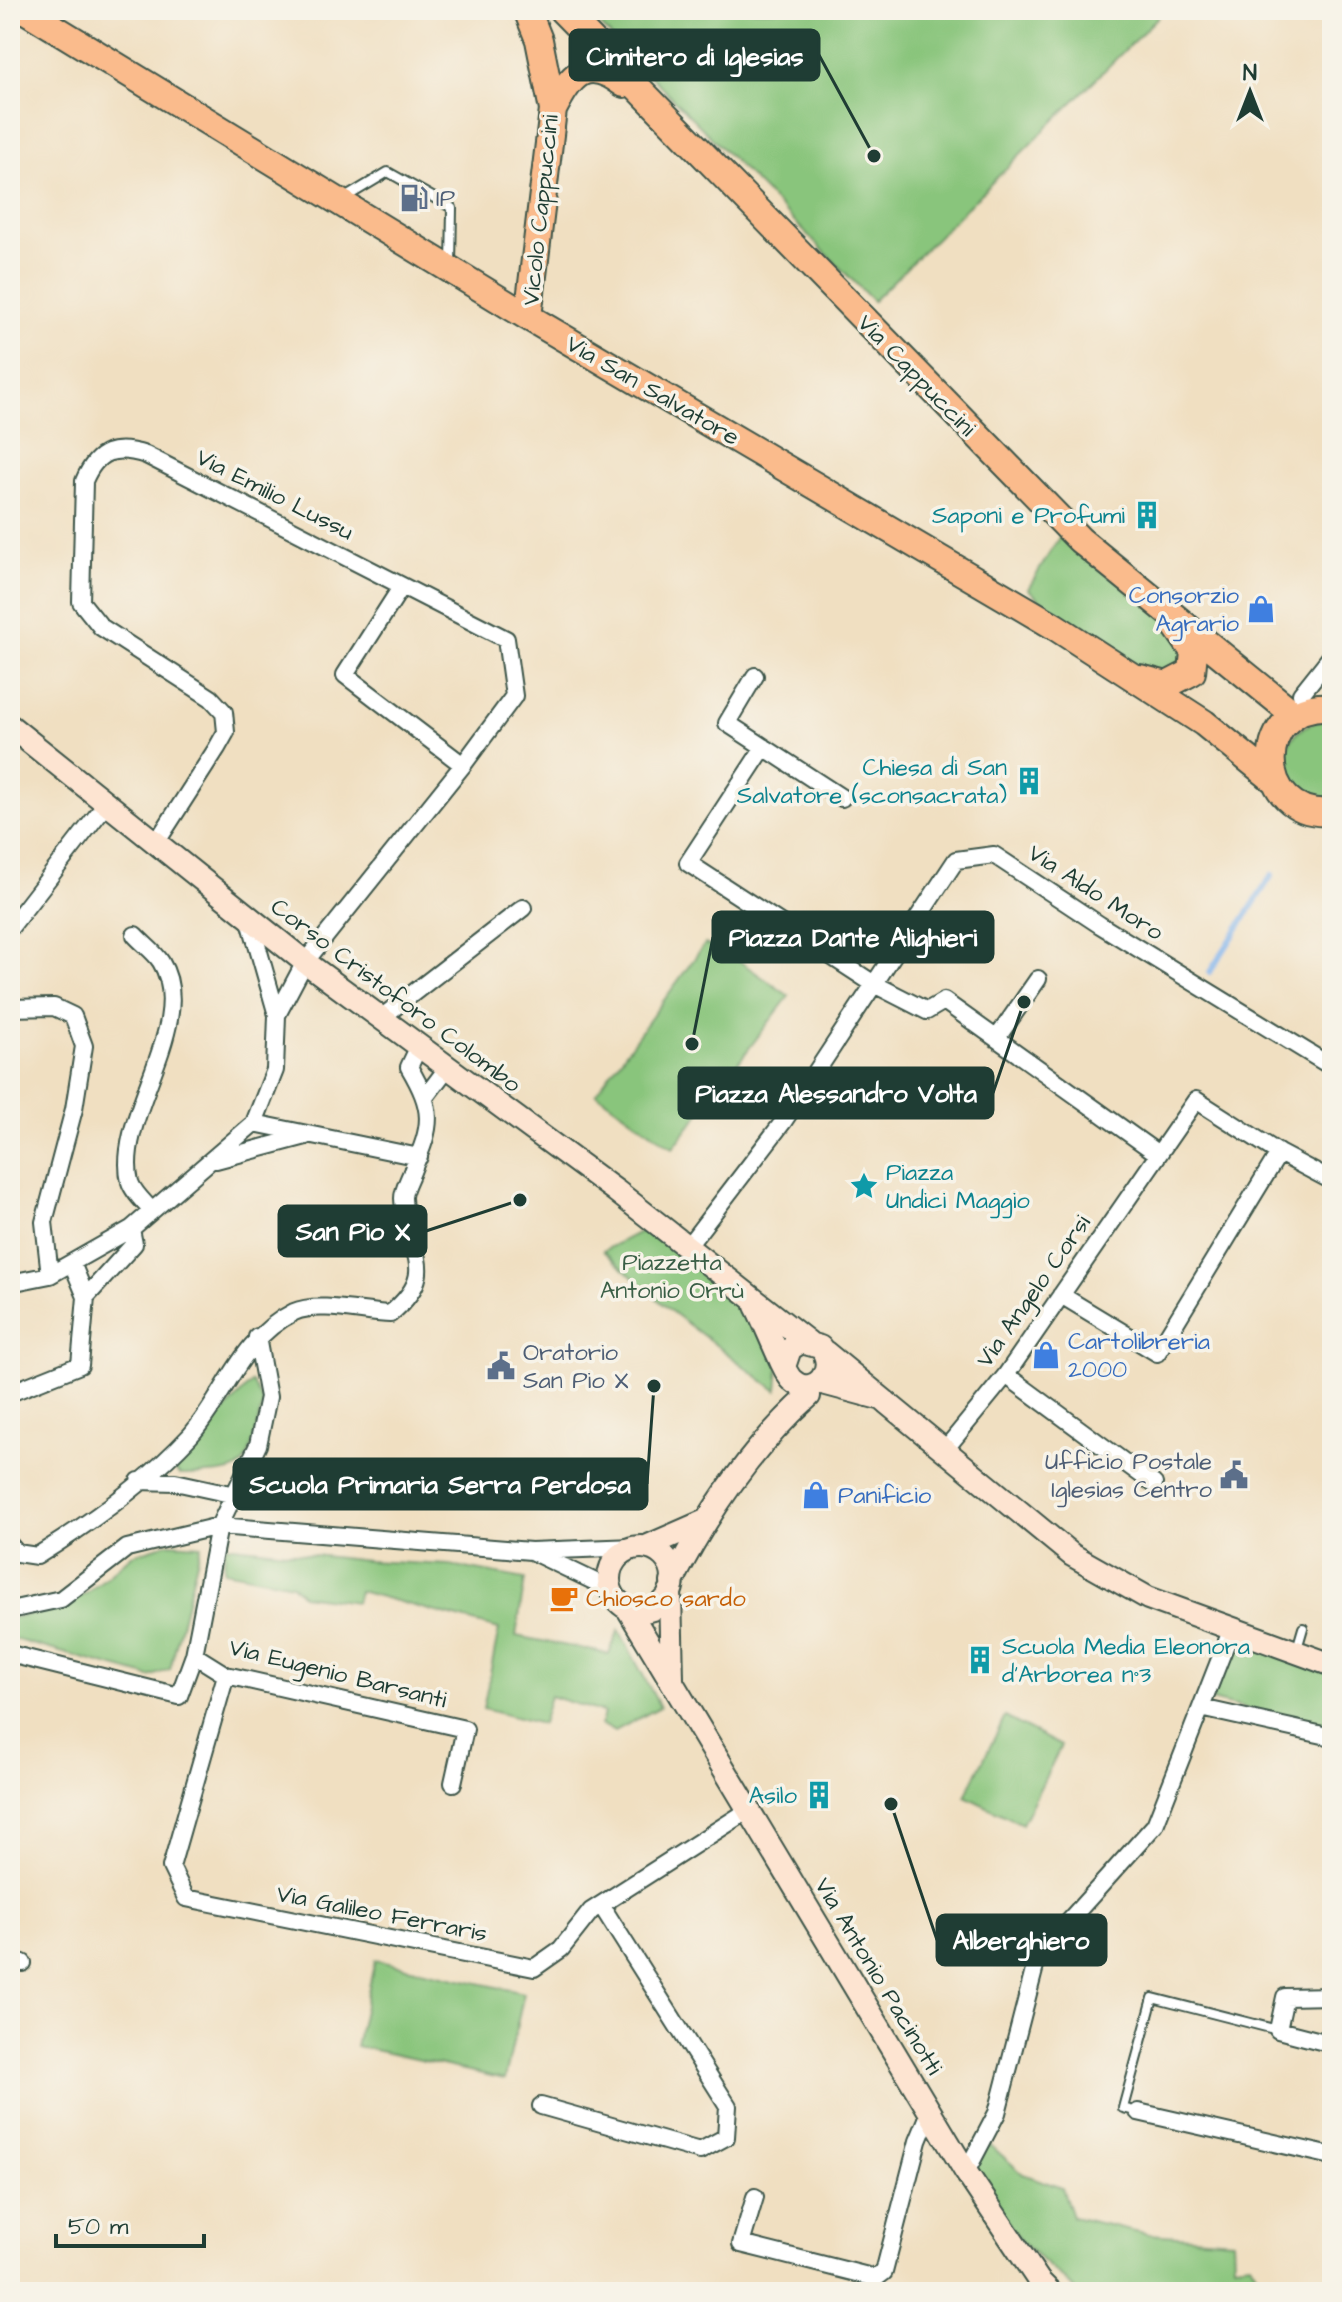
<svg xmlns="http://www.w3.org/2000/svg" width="1342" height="2302" viewBox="0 0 1342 2302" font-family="'Architects Daughter',sans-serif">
<rect width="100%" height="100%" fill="#f7f3e8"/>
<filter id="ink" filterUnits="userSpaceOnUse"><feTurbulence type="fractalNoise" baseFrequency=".0125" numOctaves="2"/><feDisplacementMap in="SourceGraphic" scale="16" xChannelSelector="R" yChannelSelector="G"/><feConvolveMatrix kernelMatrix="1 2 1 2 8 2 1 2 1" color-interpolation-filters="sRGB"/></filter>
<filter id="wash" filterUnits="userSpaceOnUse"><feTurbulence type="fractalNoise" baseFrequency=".006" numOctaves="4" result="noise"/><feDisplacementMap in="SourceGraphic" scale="32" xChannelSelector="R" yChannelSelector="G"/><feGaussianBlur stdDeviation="1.8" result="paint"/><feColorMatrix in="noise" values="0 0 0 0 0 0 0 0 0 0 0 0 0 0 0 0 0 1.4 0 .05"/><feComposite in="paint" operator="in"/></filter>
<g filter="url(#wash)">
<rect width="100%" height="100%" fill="#f0dfc1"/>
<!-- green -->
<path fill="#89c57b" stroke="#548158" stroke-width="2" d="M585,10h580l-292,291z
M1061,534l103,82 22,35 -7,18 -14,9c-48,-19 -99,-53 -137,-89z
M1320,721h12v77c-54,6 -66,-65 -12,-77z
M705,944l30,14 54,38 -116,152 -77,-55z
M641,1231l30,7 78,68 30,59 -2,26 -105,-79 -69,-61z
M252,1382l11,21c-19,69 -8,70 -83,72l-8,-8z
M169,1543l32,2 -31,124 -20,8 -140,-39v-20l33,-6 43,-18 46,-39z
M225,1545l142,16 82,4 76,14 -9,57 93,18 10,-24 41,77 -45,24 -14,-6 3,-12 -54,-17 -8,28 -59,-15 16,-80 -140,-38 -3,11 -54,-7 -10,-11 -68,-13z
M1235,1638l97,32v61l-120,-31z
M1005,1717l56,29 -39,78 -57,-28z
M375,1960l149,33 -19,86 -149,-33z
M989,2144l34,30 39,14 10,29 77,17 84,6 1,24 16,-2 18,30h-190l-56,-49 -50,-72z"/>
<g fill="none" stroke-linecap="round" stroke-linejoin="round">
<!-- stream -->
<path stroke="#7fb2ec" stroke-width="6" d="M1210,972l62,-97"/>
</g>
</g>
<g filter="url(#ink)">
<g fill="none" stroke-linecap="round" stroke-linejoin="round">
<defs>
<path id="lane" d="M343,199l45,-27 64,36 -1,57
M1296,1652l7,-24
M1138,2112l-15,-4 30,-110 125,32"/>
<path id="street" d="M402,586l-57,89 118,90
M755,676l-28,47 115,75
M1304,710l-3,-16 31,-39
M764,747l-76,116 186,121 53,27 17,-10 214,153
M156,843l61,-95 9,-16 -2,-20 -13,-14 -110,-71 -20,-25 3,-121c13,-31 31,-36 62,-26l360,184 8,57 -51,69 -158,197 -28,53
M10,928l96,-124
M135,935c8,9 20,17 26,27 38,62 -47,154 -31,220 3,10 15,21 22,29
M10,1008l44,-1 19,9 11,30 -10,63 -30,113 6,53
M381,1018l142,-110
M997,1038l41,-59
M426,1096l22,-29
M254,1123l165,34
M216,1160l90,-24
M688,1246l95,-124 173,-262 38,-5 106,70 232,142
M72,1263l14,34
M10,1283l40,-8 81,-46 123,-106 21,-53 2,-55 -28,-98
M1061,1295l96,58 122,-200
M1006,1375l148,109
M10,1393l70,-28 6,-68 48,-53 -3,-15
M943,1452l63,-77 190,-275 83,53 53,28
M139,1481l36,1 60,13
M10,1545l7,8 20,3c53,-33 110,-74 153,-120 37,-42 50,-97 104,-124 23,-11 71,1 96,2 54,-45 14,-62 13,-116 0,-9 7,-20 10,-29 20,-45 21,-59 -4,-102l10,-21
M533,1552l77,37
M10,1610l51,-11 66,-51 92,-22 312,25 104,-4
M10,1654l169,42 15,-41 25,-129 39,-81 10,-48 -11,-60
M194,1655l32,20 239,54 -12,54
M226,1675l-55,192 15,31 348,70 27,-19 30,-38 158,-101
M1201,1708l131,29
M1332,1822v-1
M10,1959l13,4
M1332,1996l-47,1 -7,33 54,14
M541,2106l159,45 26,-14 2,-31 -127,-201
M1138,2112l194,44
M966,2172l31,-59 41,-158 117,-130 76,-194
M755,2197l-14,47 135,34 8,-6 34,-131 12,-29"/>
<path id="secondary" d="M10,726l295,236 311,229 192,151
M756,1306c8,14 28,67 36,74 22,20 47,-12 28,-33l-19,-5 -11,7 -6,18
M825,1352l247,203 76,43 184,67
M819,1382l60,16
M646,1547l57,-25
M609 1579a32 32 0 1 1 64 0a32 32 0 1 1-64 0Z
M672,1582c35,-68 80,-135 137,-186v-10
M670,1591l2,88
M628,1609l338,563 73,109 11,11"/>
<path id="primary" d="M25,10l503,307 526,309 150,97 70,57
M527,10l12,30 14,70 -25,207
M562,10l518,530 215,175
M553,110c18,-36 33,-55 71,-26
M1140,678l27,7 25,-13 2,-20 -18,-26
M1332,707c-81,-7 -80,113 0,105"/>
</defs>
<!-- lane casing -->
<use href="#lane" stroke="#3e5549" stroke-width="12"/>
<!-- street casing -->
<use href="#street" stroke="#3e5549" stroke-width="20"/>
<!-- secondary casing -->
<use href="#secondary" stroke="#3e5549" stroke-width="26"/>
<!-- primary casing -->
<use href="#primary" stroke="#3e5549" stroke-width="30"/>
<!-- lane -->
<use href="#lane" stroke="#fff" stroke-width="8"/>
<!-- street -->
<use href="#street" stroke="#fff" stroke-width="16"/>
<!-- secondary -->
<use href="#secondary" stroke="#fde4d1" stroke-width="22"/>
<!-- primary -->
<use href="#primary" stroke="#fabb8c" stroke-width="26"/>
</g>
</g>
<!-- icons -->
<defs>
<symbol id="fuel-bare" viewBox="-9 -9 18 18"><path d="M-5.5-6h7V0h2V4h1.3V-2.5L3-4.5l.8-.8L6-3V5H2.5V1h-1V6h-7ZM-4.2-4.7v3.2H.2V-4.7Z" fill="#5c6f8a" stroke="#f7f3e8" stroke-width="2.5" paint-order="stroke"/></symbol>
<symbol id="building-bare" viewBox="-9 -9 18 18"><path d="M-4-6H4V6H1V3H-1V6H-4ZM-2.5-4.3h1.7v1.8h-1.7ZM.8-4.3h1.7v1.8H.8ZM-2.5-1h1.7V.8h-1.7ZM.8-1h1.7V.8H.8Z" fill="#0f9aa8" stroke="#f7f3e8" stroke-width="2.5" paint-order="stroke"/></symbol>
<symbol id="shop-bare" viewBox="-9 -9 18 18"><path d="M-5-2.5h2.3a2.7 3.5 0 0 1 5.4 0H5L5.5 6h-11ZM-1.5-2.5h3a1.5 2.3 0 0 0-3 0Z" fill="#3f7fe0" stroke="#f7f3e8" stroke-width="2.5" paint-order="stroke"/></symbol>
<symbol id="sight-bare" viewBox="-9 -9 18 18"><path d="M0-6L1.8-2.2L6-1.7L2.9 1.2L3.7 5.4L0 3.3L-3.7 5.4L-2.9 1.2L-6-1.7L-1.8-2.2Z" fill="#0f9aa8" stroke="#f7f3e8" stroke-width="2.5" paint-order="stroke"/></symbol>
<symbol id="civic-bare" viewBox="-9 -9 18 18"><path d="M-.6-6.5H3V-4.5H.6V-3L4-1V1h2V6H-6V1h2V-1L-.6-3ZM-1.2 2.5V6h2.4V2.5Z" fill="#5c6f8a" stroke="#f7f3e8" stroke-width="2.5" paint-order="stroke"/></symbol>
<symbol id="cafe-bare" viewBox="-9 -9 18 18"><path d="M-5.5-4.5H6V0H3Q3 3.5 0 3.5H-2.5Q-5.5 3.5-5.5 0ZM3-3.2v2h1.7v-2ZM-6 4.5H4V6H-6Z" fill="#e8710a" stroke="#f7f3e8" stroke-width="2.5" paint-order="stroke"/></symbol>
</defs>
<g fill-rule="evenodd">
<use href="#fuel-bare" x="394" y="178" width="40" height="40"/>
<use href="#building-bare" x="1127" y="495" width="40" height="40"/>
<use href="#shop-bare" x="1241" y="589" width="40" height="40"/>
<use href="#building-bare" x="1009" y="761" width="40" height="40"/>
<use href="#sight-bare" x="844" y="1166" width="40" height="40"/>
<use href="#shop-bare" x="1026" y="1335" width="40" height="40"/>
<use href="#civic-bare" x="481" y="1346" width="40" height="40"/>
<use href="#civic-bare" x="1214" y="1455" width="40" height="40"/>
<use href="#shop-bare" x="796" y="1475" width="40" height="40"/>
<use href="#cafe-bare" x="544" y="1578" width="40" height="40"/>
<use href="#building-bare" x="960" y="1640" width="40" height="40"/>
<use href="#building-bare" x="799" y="1775" width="40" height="40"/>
</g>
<g text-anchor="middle" stroke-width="7" stroke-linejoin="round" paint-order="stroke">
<!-- service labels -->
<g font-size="24" fill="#4e5e75" stroke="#f7f3e8" text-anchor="start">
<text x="436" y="206">IP</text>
<text x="523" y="1360">Oratorio<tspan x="523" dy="28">San Pio X</tspan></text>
<text x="1212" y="1469" text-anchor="end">Ufficio Postale<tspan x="1212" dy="28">Iglesias Centro</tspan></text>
</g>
<!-- street labels -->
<g font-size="24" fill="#1f3d34" stroke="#f7f3e8">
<text transform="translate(540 210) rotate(-84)" y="8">Vicolo Cappuccini</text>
<text transform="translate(917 375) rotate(46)" y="8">Via Cappuccini</text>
<text transform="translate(653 390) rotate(30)" y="8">Via San Salvatore</text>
<text transform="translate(275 494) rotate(27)" y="8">Via Emilio Lussu</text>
<text transform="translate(1096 892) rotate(33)" y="8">Via Aldo Moro</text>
<text transform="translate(396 995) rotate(37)" y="8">Corso Cristoforo Colombo</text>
<text transform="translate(1033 1291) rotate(-55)" y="8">Via Angelo Corsi</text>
<text transform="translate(338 1673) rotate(14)" y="8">Via Eugenio Barsanti</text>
<text transform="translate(382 1913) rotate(11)" y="8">Via Galileo Ferraris</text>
<text transform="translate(879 1976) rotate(59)" y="8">Via Antonio Pacinotti</text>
</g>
<!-- culture labels -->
<g font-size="24" fill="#0d838f" stroke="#f7f3e8" text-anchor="end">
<text x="1125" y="523">Saponi e Profumi</text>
<text x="1007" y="775">Chiesa di San<tspan x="1007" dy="28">Salvatore (sconsacrata)</tspan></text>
<text x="886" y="1180" text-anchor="start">Piazza<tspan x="886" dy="28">Undici Maggio</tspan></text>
<text x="1002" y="1654" text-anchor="start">Scuola Media Eleonora<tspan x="1002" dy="28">d'Arborea n°3</tspan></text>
<text x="797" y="1803">Asilo</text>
</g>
<!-- shop labels -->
<g font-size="24" fill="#366cbe" stroke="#f7f3e8" text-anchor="start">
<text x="1239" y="603" text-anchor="end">Consorzio<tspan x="1239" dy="28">Agrario</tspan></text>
<text x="1068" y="1349">Cartolibreria<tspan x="1068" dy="28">2000</tspan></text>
<text x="838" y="1503">Panificio</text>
</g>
<!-- park labels -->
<g font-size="24" fill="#3a5f46" stroke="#f7f3e8">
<text x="672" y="1270">Piazzetta<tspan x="672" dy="28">Antonio Orrù</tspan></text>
</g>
<!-- food labels -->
<g font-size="24" fill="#c56008" stroke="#f7f3e8" text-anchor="start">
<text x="586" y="1606">Chiosco sardo</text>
</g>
</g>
<!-- callouts -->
<path fill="none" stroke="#1f3d34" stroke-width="3" d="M874 156L819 55M692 1044L713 937M1024 1002L993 1093M520 1200L426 1231M654 1386L647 1484M891 1804L937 1940"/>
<g fill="#1f3d34" stroke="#f7f3e8" stroke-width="3">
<circle cx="874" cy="156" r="8"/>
<circle cx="692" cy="1044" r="8"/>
<circle cx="1024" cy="1002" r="8"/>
<circle cx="520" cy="1200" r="8"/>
<circle cx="654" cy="1386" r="8"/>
<circle cx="891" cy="1804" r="8"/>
</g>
<g fill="#1f3d34" stroke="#1f3d34" stroke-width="3">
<rect x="570" y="30" width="249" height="50" rx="8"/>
<rect x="713" y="912" width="280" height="50" rx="8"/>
<rect x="679" y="1068" width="314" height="50" rx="8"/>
<rect x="279" y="1206" width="147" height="50" rx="8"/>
<rect x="234" y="1459" width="413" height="50" rx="8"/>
<rect x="937" y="1915" width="169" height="50" rx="8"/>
</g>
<g font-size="26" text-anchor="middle" font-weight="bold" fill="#fff">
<text x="695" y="65">Cimitero di Iglesias</text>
<text x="853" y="946">Piazza Dante Alighieri</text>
<text x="836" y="1102">Piazza Alessandro Volta</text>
<text x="353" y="1240">San Pio X</text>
<text x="440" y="1493">Scuola Primaria Serra Perdosa</text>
<text x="1021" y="1949">Alberghiero</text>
</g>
<!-- margin -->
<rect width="1342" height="2302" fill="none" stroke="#f7f3e8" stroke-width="40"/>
<!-- north arrow -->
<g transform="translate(1250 92)" stroke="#f7f3e8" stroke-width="6" paint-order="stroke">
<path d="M0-6L14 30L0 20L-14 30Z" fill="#1f3d34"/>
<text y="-12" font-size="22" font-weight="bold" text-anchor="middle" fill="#1f3d34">N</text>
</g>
<!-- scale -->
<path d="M56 2234v12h148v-12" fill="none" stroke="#1f3d34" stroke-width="4"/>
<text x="68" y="2234" font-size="24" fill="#1f3d34" stroke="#f7f3e8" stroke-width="6" paint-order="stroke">50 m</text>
</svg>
